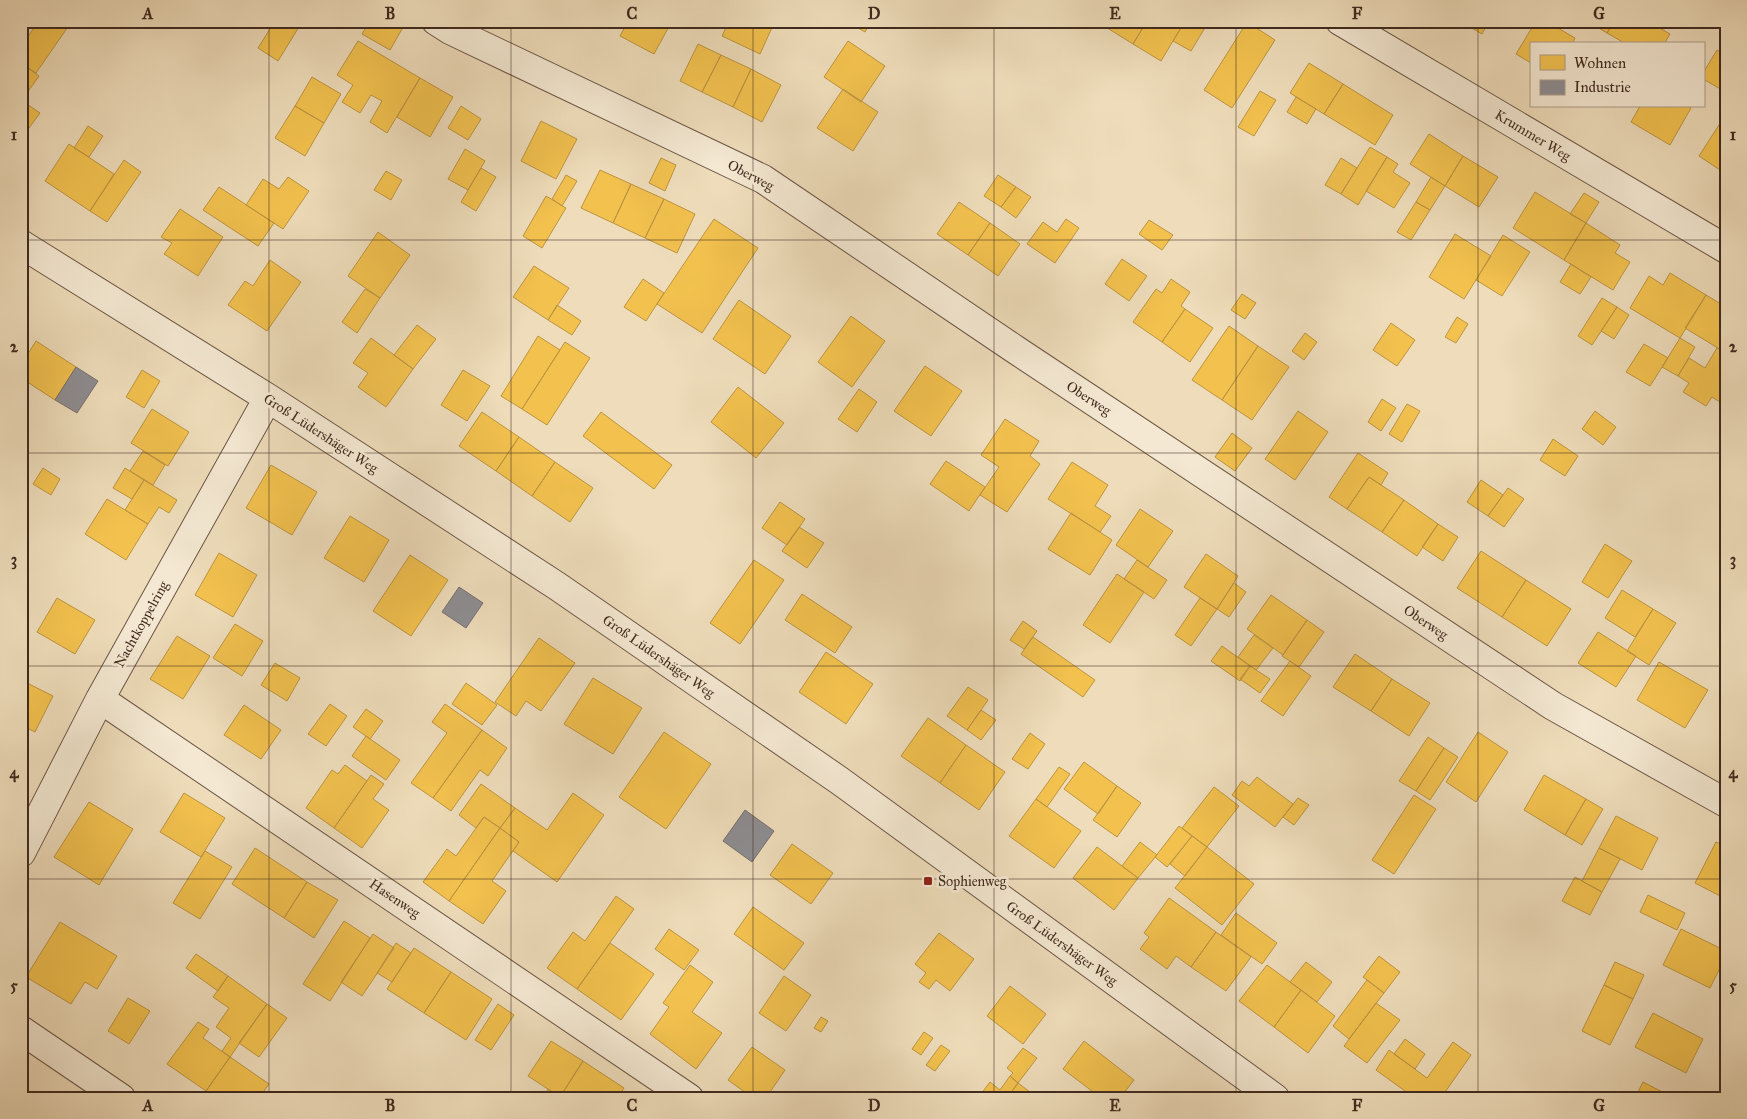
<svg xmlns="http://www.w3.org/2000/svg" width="1747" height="1119" viewBox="0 0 1747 1119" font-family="'IM FELL Great Primer',serif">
<rect width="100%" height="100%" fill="#eedcba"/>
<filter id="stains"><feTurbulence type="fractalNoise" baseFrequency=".004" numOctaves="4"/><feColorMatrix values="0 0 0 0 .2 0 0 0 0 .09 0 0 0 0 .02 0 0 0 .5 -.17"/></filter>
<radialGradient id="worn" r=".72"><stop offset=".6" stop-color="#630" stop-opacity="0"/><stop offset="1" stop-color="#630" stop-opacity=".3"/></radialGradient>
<!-- homes -->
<path fill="#f2c14e" stroke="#bd9440" d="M39,21h33l-36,52 -15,-10v-17z
M275,21l27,1 -24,39 -20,-13z
M370,21h20l12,8 -12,21 -28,-16z
M628,21h44l-18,33 -34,-18z
M729,21h46l-15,33 -38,-18z
M846,21h25l-6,11z
M1096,21h51l-14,23z
M1147,21h38l-24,40 -28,-17z
M1185,21h24l-18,30 -18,-10z
M1460,21h29l-7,13z
M1536,21h10l29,17 -3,6h-41v19l-15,-9z
M1587,21h27l-7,12z
M1614,21h34l22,13 -6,10h-38l-19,-11z
M1247,22l28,18 -43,68 -28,-18z
M358,41l62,37 -33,55 -17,-11 12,-21 -11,-6 -11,18 -18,-11 11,-17 -16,-10z
M848,41l37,25 -24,36 -37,-25z
M698,44l23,11 -19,37 -22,-11z
M1717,50l9,6v32l-2,3 -21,-12v-6z
M721,55l30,14 -18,38 -31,-15z
M21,63l18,13 -17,24h-1z
M1309,63l34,21 -19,30 -34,-21z
M751,69l30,16 -19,37 -29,-15z
M312,77l29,17 -17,29 -29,-17z
M420,78l33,19 -23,40 -33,-20z
M1343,84l50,31 -18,30 -51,-31z
M843,89l35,23 -25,39 -36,-23z
M1260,91l16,9 -22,36 -16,-9z
M1296,97l20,12 -9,15 -20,-12z
M21,100l19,13 -19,26z
M295,106l29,17 -19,33 -30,-18z
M461,106l20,13 -13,21 -20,-12z
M1640,106h49l2,2 -21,37 -39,-23z
M1726,114v60l-27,-18z
M541,121l36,18 -21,40 -35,-18z
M88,126l15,10 -14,21 -15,-9z
M1429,134l34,22 -18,30 -35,-22z
M69,144l45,30 -24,37 -45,-30z
M1370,147l17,10 -29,48 -17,-11z
M465,149l20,12 -17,29 -20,-11z
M1463,156l35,21 -19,30 -34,-21z
M1387,157l11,7 -5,8 17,11 -16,25 -28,-17z
M661,158l15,7 -11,26 -16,-8z
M1341,158l16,10 -16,26 -16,-9z
M124,160l17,12 -34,50 -17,-11z
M481,168l15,9 -20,34 -15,-9z
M600,170l31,14 -18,39 -32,-15z
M386,171l16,9 -11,20 -17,-10z
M566,175l11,6 -15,25 -10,-7z
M998,175l18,12 -15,20 -17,-11z
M288,177l21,14 -26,38 -37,-24 17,-26 16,10z
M1431,177l14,9 -15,24 -14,-8z
M631,184l33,15 -19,39 -32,-15z
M219,187l55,36 -16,23 -55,-36z
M1016,187l15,10 -15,21 -15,-11z
M1535,192l51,31 -22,37 -51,-32z
M1584,193l15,9 -13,21 -16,-9z
M546,196l20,12 -24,40 -19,-12z
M664,199l31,15 -18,39 -32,-15z
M959,202l31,21 -22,32 -31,-21z
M1416,202l14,8 -19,30 -14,-8z
M180,209l43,28 -25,39 -34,-22 8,-11 -11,-6z
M714,219l44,29 -56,85 -45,-29z
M1066,219l13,9 -24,35 -28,-19 16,-22 14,10z
M1149,220l24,15 -11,15 -23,-16z
M990,223l30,21 -22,32 -30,-21z
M1586,223l34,22 -5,8 15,9 -17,28 -49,-30z
M378,232l32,23 -30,43 -32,-22z
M1455,234l36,22 -27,43 -35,-22z
M1503,235l27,17 -28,44 -26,-16z
M1122,259l25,17 -18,25 -24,-17z
M270,260l31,22 -34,49 -39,-26 17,-24 8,5z
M1571,264l20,13 -11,17 -20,-12z
M534,266l35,22 -21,32 -35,-23z
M1670,273l36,22 -26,43 -50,-30 19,-32 14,9z
M643,279l21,14 -18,28 -22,-14z
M1171,279l19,13 -9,14 4,3 -23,33 -29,-20 23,-33 6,4z
M365,289l15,9 -23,35 -15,-11z
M1242,294l14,9 -11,16 -14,-9z
M1706,295l20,12v46l-41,-25z
M1602,298l15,9 -25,38 -14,-9z
M739,300l52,36 -26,38 -52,-35z
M557,305l24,16 -9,14 -24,-15z
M1617,307l12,8 -15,24 -13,-8z
M1185,309l28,19 -23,34 -28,-20z
M851,316l34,25 -33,46 -34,-25z
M1457,317l11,7 -12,19 -11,-6z
M1391,323l24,17 -18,26 -24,-16z
M417,325l19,14 -23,30 -19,-14z
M1229,326l29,20 -36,54 -30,-20z
M1305,333l12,9 -13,18 -12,-9z
M538,336l22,14 -38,59 -21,-13z
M371,338l42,31 -27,38 -28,-20 10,-14 -15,-10z
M1680,338l15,9 -17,29 -16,-9z
M36,341l40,26 -21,33 -34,-22v-13z
M565,342l25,16 -43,67 -25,-16z
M1644,344l24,14 -18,28 -24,-14z
M1258,346l31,21 -37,53 -30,-20z
M1717,348l9,5v40l-6,9 -8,-5 -6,9 -23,-14 6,-9 -11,-7 11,-18 16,10z
M925,366l37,25 -31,45 -37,-25z
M142,370l18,11 -16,27 -18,-11z
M463,370l27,16 -23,35 -26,-16z
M738,387l46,36 -28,35 -45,-36z
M859,389l18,13 -20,30 -19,-13z
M1382,399l14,9 -15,23 -13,-9z
M1407,404l13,7 -18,31 -13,-8z
M152,409l37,23 -21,34 -37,-23z
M1298,411l30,21 -33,48 -30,-21z
M1595,411l21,16 -13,18 -21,-16z
M482,412l37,25 -23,34 -37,-25z
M601,412l71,53 -18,24 -71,-53z
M1005,419l34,22 -9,15 10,8 -33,48 -27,-17 19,-28 -18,-12z
M1232,433l20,15 -17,23 -20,-14z
M519,437l36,25 -23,34 -36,-25z
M1553,439l25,17 -13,20 -25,-16z
M143,451l22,14 -12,20 -23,-14z
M1358,453l30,20 -7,12 -12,-8 -22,32 -18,-12z
M946,461l39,26 -16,24 -39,-27z
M555,462l38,26 -23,34 -38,-26z
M1072,462l36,23 -13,21 16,10 -11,16 -52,-33z
M271,465l46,27 -25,43 -46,-27z
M43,468l17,11 -9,16 -18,-11z
M125,468l19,12 -12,19 -19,-11z
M1369,477l35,23 -22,32 -35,-23z
M144,480l33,20 -8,13 -10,-6 -11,17 -23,-14z
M1481,480l22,15 -15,21 -21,-14z
M1508,488l16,11 -20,28 -16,-11z
M107,499l41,25 -22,36 -41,-26z
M1404,500l34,24 -21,32 -35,-24z
M780,502l25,17 -18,26 -25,-17z
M1140,509l33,22 -25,36 -32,-22z
M1071,513l41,27 -22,35 -42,-26z
M350,516l39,24 -25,42 -40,-24z
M1438,524l20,13 -15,24 -21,-14z
M799,527l25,16 -17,25 -25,-17z
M1605,544l27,17 -24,37 -26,-16z
M1481,551l45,29 -24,37 -45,-29z
M219,553l38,22 -24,42 -38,-22z
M1206,554l32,22 -21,33 -33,-22z
M410,555l38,25 -37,56 -38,-25z
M754,560l30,20 -44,64 -30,-21z
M1137,560l30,20 -13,19 -30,-20z
M1117,574l27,18 -34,51 -27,-18z
M1526,580l45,29 -24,37 -45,-29z
M1234,583l12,9 -17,25 -12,-8z
M1622,590l31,19 -18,28 -30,-19z
M802,594l50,33 -17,26 -50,-33z
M1271,595l36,25 -24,35 -36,-26z
M57,598l38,22 -20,34 -38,-22z
M1200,598l17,11 -26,37 -16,-11z
M1653,609l23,14 -27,42 -22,-14z
M1307,620l17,12 -25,35 -17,-11z
M1023,621l14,10 -13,18 -14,-9z
M235,624l28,17 -21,35 -29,-18z
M1598,632l38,24 -20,31 -38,-24z
M1254,635l19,13 -17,22 -18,-13z
M177,636l33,20 -27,43 -33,-20z
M1033,637l62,43 -12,17 -62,-43z
M539,638l36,25 -34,48 -15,-10 -10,15 -21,-14z
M1222,646l28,20 -10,15 -29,-20z
M826,652l47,32 -27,40 -47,-32z
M1355,654l37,25 -21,32 -38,-24z
M1290,661l21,15 -28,40 -22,-15z
M1659,662l49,28 -23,38 -48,-28z
M275,663l25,15 -13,23 -26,-16z
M1250,666l20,13 -10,14 -20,-14z
M593,678l49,30 -29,46 -49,-30z
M1392,679l38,24 -21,33 -38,-25z
M21,680l32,16 -18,36 -14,-7z
M466,683l31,22 -15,20 -30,-21z
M968,687l20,13 -21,30 -20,-14z
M330,704l17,12 -21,30 -18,-12z
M445,704l37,26 -49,68 -22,-15 36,-50 -15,-11z
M244,705l37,25 -20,29 -37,-24z
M366,709l17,12 -13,18 -17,-12z
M981,710l15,10 -15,20 -14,-10z
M928,718l38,27 -26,38 -39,-27z
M482,730l25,18 -19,28 -8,-6 -29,41 -18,-13z
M664,732l47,32 -45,65 -47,-32z
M1478,732l30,20 -32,50 -30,-20z
M1030,733l15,11 -17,25 -16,-10z
M366,736l34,24 -14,20 -34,-24z
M1428,737l16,11 -28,43 -17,-10z
M966,745l39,27 -26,38 -39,-27z
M1444,748l14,9 -28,43 -14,-9z
M1084,762l33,24 -19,28 -34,-25z
M345,765l22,16 -33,47 -28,-20 26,-38 6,4z
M1059,767l11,7 -23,33 -11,-8z
M371,775l13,9 -11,15 16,11 -27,38 -28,-20z
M1544,775l42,24 -21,36 -41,-25z
M1257,777l36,27 -18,23 -43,-32 10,-14 7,5z
M481,784l34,24 -15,20 -16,-11 -8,11 -17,-13z
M1117,786l24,17 -24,34 -24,-17z
M1214,787l25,19 -32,41 -25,-19z
M184,793l41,25 -24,39 -41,-25z
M573,793l31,22 -47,67 -44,-31 6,-9 -19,-14 15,-20 32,22z
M1414,795l22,14 -42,65 -22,-14z
M1298,798l11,7 -15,20 -11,-8z
M1036,799l45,32 -27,37 -45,-32z
M1586,799l17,10 -21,36 -17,-10z
M89,802l44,27 -34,56 -45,-28z
M1616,816l42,22 -16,32 -43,-22z
M484,817l16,11 -51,73 -26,-19 24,-33 9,7z
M1179,826l13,10 -25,31 -12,-10z
M500,828l19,14 -27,39 14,10 -23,33 -34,-23z
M1192,836l15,11 -22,29 -15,-12z
M1140,842l17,13 -19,23 -16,-12z
M1716,842l10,4v53l-31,-16z
M792,844l41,29 -22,31 -41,-29z
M1097,847l41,31 -24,32 -41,-32z
M1207,847l47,37 -32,41 -47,-37z
M255,848l52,34 -23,36 -52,-34z
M1599,848l21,11 -18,33 -20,-11z
M205,851l27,16 -32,52 -27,-16z
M1575,877l27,15 -12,23 -28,-14z
M307,882l31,18 -24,38 -30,-20z
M1648,895l37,18 -8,17 -37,-18z
M616,896l18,13 -57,80 -30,-21 26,-36 12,9z
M1169,898l47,34 -25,35 -15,-11 -9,13 -27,-20 9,-12 -5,-4z
M753,907l51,36 -20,27 -50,-36z
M1236,913l41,30 -15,21 -41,-29z
M344,921l26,17 -40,63 -27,-17z
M60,922l57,34 -20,33 -12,-7 -14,22 -45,-27z
M669,929l30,21 -15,20 -29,-21z
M1681,929l45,22v5l-16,32 -47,-23z
M1216,932l35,25 -25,34 -35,-24z
M939,933l35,26 -24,32 -14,-11 -7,9 -10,-7 7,-9 -11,-9z
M373,934l21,14 -32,48 -21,-14z
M396,943l15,10 -19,29 -15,-9z
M610,943l44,31 -33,46 -44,-31z
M414,948l37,24 -27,41 -37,-24z
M196,954l32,22 -10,15 -32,-23z
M1379,956l21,16 -16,21 -21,-16z
M1306,962l26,20 -15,20 -27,-20z
M1615,962l29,13 -11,24 -29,-14z
M690,965l23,17 -21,30 30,21 -26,36 -46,-35 19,-27 -6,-4z
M1267,965l34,25 -27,37 -35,-26z
M451,972l41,27 -26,41 -42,-27z
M228,976l39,28 -37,53 -8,-6 9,-13 -15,-11 13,-19 -16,-11z
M784,976l27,19 -25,36 -27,-18z
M1367,980l17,13 -35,46 -16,-13z
M1604,985l29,14 -23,46 -28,-14z
M1010,986l36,28 -23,30 -36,-28z
M1301,990l34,26 -27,37 -34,-26z
M128,998l22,13 -21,33 -21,-13z
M1376,1003l24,17 -33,43 -23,-17z
M267,1004l20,14 -28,39 -20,-14z
M498,1004l16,11 -23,35 -16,-10z
M1653,1013l50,26 -17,34 -51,-26z
M821,1017l7,4 -7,11 -7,-4z
M198,1022l11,7 -6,9 27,19 -24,34 -39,-27z
M924,1032l9,6 -12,17 -9,-6z
M1405,1039l20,15 -10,15 -21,-15z
M551,1041l32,20 -23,36 -32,-21z
M1084,1041l50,39 -14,18h-19l-38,-29z
M1453,1042l18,13 -30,43h-40l4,-7 -29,-21 13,-20 38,28z
M941,1045l9,6 -15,20 -9,-6z
M752,1047l33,23 -19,28h-13l-25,-18z
M1023,1048l14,10 -19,25 -8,-7 3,-3 -6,-5z
M230,1057l39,27 -10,14h-44l-9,-7z
M583,1061l41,27 -6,10 -58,-1z
M1010,1076l8,7 -11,15h-29l12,-16 10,8z
M1643,1082l31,16h-39z
M1018,1083l20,15h-31z
M548,1089l12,8 -1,1h-16z"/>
<!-- industry -->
<path fill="#8d8d92" stroke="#766f6f" d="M76,367l22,14 -21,32 -22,-13z
M459,587l24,16 -17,25 -24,-16z
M745,810l29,21 -22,31 -29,-21z"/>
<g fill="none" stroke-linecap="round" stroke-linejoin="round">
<defs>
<path id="minor" d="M436,21l14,9 313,149 253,171 537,356 173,97
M1340,21l386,228
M21,244l247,154 289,188 283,195 435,317
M100,699l589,399
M21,853l79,-154 168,-301
M21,1030l100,68"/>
</defs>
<!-- minor casing -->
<use href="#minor" stroke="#6c5645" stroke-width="30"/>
<!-- minor -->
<use href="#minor" stroke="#f4e8d2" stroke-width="28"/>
</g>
<!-- grid -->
<path fill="none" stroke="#402a1e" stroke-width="1" stroke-opacity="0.55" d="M269,21v1077M511,21v1077M753,21v1077M994,21v1077M1236,21v1077M1478,21v1077M21,240h1705M21,453h1705M21,666h1705M21,879h1705"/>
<!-- markers -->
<rect fill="#8f2418" stroke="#f4e8d2" stroke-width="2" x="923" y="876" width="10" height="10" rx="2.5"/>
<g text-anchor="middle" stroke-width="5" stroke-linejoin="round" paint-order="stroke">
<!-- street labels -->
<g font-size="14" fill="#402a1e" stroke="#f4e8d2">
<text transform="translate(1533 135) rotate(31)" y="5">Krummer Weg</text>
<text transform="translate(751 175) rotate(28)" y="5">Oberweg</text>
<text transform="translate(1089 398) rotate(33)" y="5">Oberweg</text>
<text transform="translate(321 433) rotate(33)" y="5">Groß Lüdershäger Weg</text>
<text transform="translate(1426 622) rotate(34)" y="5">Oberweg</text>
<text transform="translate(141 624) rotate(-61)" y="5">Nachtkoppelring</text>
<text transform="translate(659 656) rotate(35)" y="5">Groß Lüdershäger Weg</text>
<text transform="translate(395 898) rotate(34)" y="5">Hasenweg</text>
<text transform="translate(1062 943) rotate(36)" y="5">Groß Lüdershäger Weg</text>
</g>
<!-- poi labels -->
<g font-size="14" fill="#402a1e" stroke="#f4e8d2" text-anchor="start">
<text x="938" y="886">Sophienweg</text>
</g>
</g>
<!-- margin -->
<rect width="1747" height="1119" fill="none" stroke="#eedcba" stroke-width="55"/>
<!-- legend -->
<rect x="1530" y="42" width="175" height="65" fill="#f4e8d2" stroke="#ac9c8a"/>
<rect x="1540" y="55" width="25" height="15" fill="#f2c14e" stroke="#ac9c8a"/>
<text x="1574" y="68" font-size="15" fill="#402a1e">Wohnen</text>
<rect x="1540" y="80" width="25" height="15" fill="#8d8d92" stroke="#ac9c8a"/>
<text x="1574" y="92" font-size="15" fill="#402a1e">Industrie</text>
<rect x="28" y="28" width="1692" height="1064" fill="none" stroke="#402a1e" stroke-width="2"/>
<g font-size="16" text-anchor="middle" font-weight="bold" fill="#402a1e">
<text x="148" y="19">A</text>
<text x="390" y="19">B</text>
<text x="632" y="19">C</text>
<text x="874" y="19">D</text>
<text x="1115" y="19">E</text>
<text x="1357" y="19">F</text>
<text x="1599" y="19">G</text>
<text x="14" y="140">1</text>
<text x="1733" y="140">1</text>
<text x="14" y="352">2</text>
<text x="1733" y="352">2</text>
<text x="14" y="565">3</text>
<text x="1733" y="565">3</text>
<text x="14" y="778">4</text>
<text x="1733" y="778">4</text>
<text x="14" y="991">5</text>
<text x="1733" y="991">5</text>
<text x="148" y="1111">A</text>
<text x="390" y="1111">B</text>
<text x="632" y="1111">C</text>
<text x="874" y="1111">D</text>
<text x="1115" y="1111">E</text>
<text x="1357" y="1111">F</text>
<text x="1599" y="1111">G</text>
</g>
<rect width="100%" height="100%" filter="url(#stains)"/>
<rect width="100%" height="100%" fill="url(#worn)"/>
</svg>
